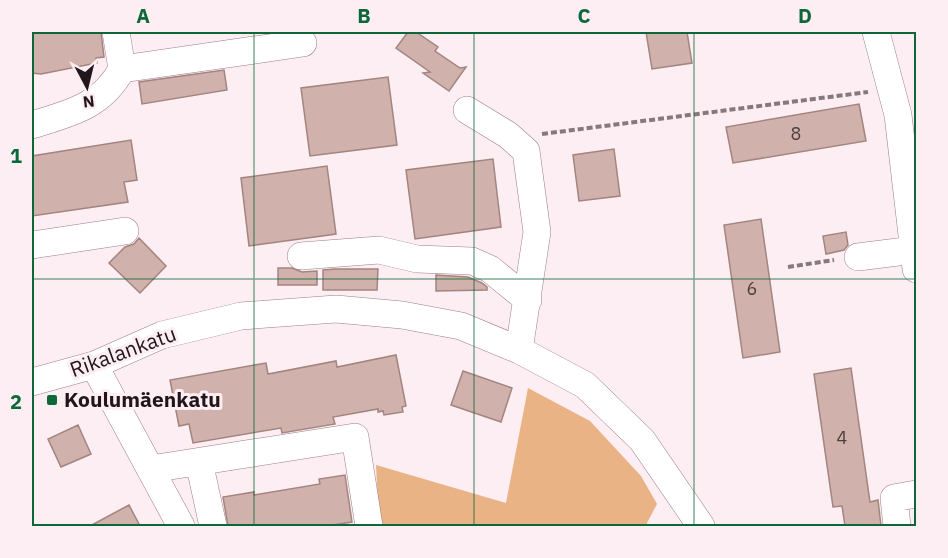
<svg xmlns="http://www.w3.org/2000/svg" width="948" height="558" viewBox="0 0 948 558" font-family="'IBM Plex Sans',sans-serif">
<rect width="100%" height="100%" fill="#fceef2"/>
<!-- forest -->
<path fill="#e9b385" d="M528,388l62,33 51,55 16,28 -10,19v3h-268l-3,-61 130,38z"/>
<!-- building -->
<path fill="#d1b1ab" stroke="#a3847f" stroke-width="1.5" d="M32,32h69l3,25 -8,1 1,5 -56,11 -9,-1z
M408,32h8l22,15 -3,4 25,17 6,-1 -17,24 -26,-18 7,-1 -34,-24z
M646,32h41l5,31 -40,6z
M224,70l3,20 -85,14 -3,-22z
M388,77l9,68 -87,11 -9,-68z
M859,104l7,37 -133,22 -7,-36z
M131,140l6,40 -13,2 4,20 -96,14v-60z
M614,149l6,47 -41,5 -6,-46z
M493,159l8,68 -86,12 -9,-69z
M327,166l9,68 -87,12 -8,-68z
M761,219l19,133 -37,6 -19,-133z
M846,232l2,13 -4,5 -18,4 -3,-18z
M139,238l27,28 -26,27 -31,-30 16,-16 9,-3z
M278,268h14l10,4 15,-1v14h-39z
M335,269h43l-1,21h-54v-20z
M436,275l32,2 14,6 5,4v3l-51,1z
M396,355l10,51 -4,1 1,5 -19,3 -1,-4 -5,1v-3l-45,8 2,7 -53,9 -1,-5 -88,15 -4,-19 -10,2 -9,-46 96,-17 2,11 68,-13 1,6z
M851,368l19,134 8,-2 3,26h-36l-3,-20 -9,1 -19,-133z
M463,371l49,17 -11,34 -50,-17z
M78,425l13,29 -30,13 -13,-28z
M345,475l7,47 -26,4h-98l-5,-29 31,-5v3l66,-11 -1,-5z
M129,505l11,21h-50z"/>
<g fill="none" stroke-linecap="round" stroke-linejoin="round">
<defs>
<path id="minor" d="M116,32l6,37
M876,32l22,83 18,154
M122,69l181,-26
M467,110l41,25 18,16 11,81 -18,118
M32,125c38,-12 69,-18 90,-56
M32,245l93,-14
M301,256l78,-6 38,9 55,2 18,8 38,31
M858,257l56,-7
M94,365l87,161
M32,382l62,-17 68,-30 79,-19 95,-7 66,6 59,11 58,24 66,35 57,55 59,86
M199,462l14,64
M151,469l204,-32 14,89
M897,526l-3,-28 22,-4"/>
</defs>
<!-- minor casing -->
<use href="#minor" stroke="#9c7e87" stroke-width="28"/>
<!-- path -->
<path stroke="#86797d" stroke-width="4" stroke-dasharray="6 3" stroke-linecap="butt" d="M542,134l326,-42
M788,267l46,-7"/>
<!-- minor -->
<use href="#minor" stroke="#fff" stroke-width="27"/>
</g>
<!-- grid -->
<path fill="none" stroke="#0e6739" stroke-width="1.5" stroke-opacity="0.55" d="M254,32v494M474,32v494M694,32v494M32,279h884"/>
<!-- markers -->
<rect fill="#0e6739" stroke="#fceef2" stroke-width="2" x="46" y="394" width="12" height="12" rx="3"/>
<g text-anchor="middle" stroke-width="6" stroke-linejoin="round" paint-order="stroke">
<!-- number labels -->
<g font-size="18" fill="#4d3d3e">
<text x="796" y="140">8</text>
<text x="752" y="295">6</text>
<text x="842" y="444">4</text>
</g>
<!-- street labels -->
<g font-size="21" fill="#21161a" stroke="#fceef2">
<text transform="translate(123 352) rotate(-20)" y="7">Rikalankatu</text>
</g>
<!-- poi labels -->
<g font-size="21" font-weight="bold" fill="#21161a" stroke="#fceef2" text-anchor="start">
<text x="64" y="407">Koulumäenkatu</text>
</g>
</g>
<!-- border -->
<rect width="948" height="558" fill="none" stroke="#fceef2" stroke-width="66"/>
<!-- north arrow -->
<g transform="translate(87 87) rotate(173)" stroke="#fceef2" stroke-width="4.5" paint-order="stroke">
<path d="M0-4.5L10 22L0 15L-10 22Z" fill="#21161a"/>
<text y="-9" font-size="16" font-weight="bold" text-anchor="middle" fill="#21161a">N</text>
</g>
<rect x="33" y="33" width="882" height="492" fill="none" stroke="#0e6739" stroke-width="2"/>
<g font-size="20" text-anchor="middle" font-weight="bold" fill="#0e6739">
<text x="143" y="23">A</text>
<text x="364" y="23">B</text>
<text x="584" y="23">C</text>
<text x="805" y="23">D</text>
<text x="16" y="163">1</text>
<text x="16" y="409">2</text>
</g>
</svg>
